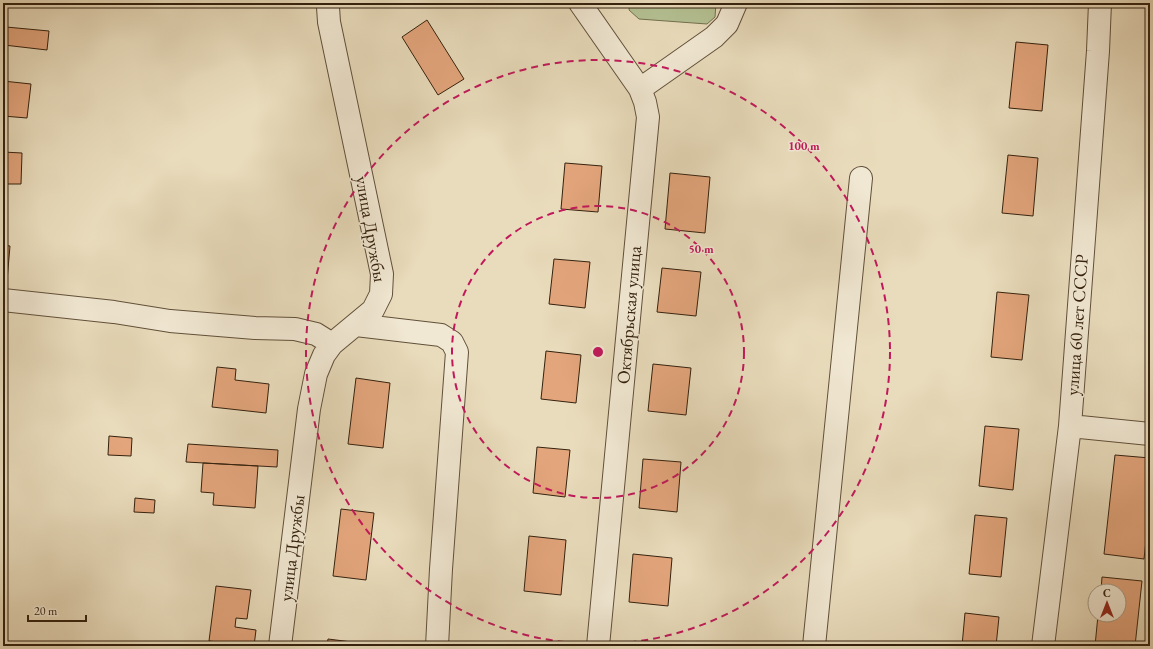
<svg xmlns="http://www.w3.org/2000/svg" width="1153" height="649" viewBox="0 0 1153 649" font-family="'EB Garamond',serif">
<rect width="100%" height="100%" fill="#e9dcbc"/>
<filter id="stains"><feTurbulence type="fractalNoise" baseFrequency=".005" numOctaves="4"/><feColorMatrix values="0 0 0 0 .2 0 0 0 0 .09 0 0 0 0 .02 0 0 0 .5 -.17"/></filter>
<radialGradient id="worn" r=".72"><stop offset=".6" stop-color="#630" stop-opacity="0"/><stop offset="1" stop-color="#630" stop-opacity=".3"/></radialGradient>
<!-- green -->
<path fill="#b4c193" stroke="#747150" d="M630,3h86l-1,14 -8,7 -68,-5 -10,-9z"/>
<!-- building -->
<path fill="#e3a57c" stroke="#34210e" d="M1018,3h32l-1,4z
M427,20l37,59 -26,16 -36,-58z
M6,27l43,4 -2,19 -43,-5z
M1016,42l32,3 -6,66 -33,-3z
M3,81l28,3 -4,34 -24,-2z
M3,152l19,1 -1,31h-18z
M1008,155l30,3 -5,58 -31,-3z
M565,163l37,3 -4,46 -37,-3z
M670,173l40,4 -5,56 -40,-4z
M3,245l7,1 -3,35h-4z
M554,259l36,3 -5,46 -36,-4z
M662,268l39,4 -5,44 -39,-4z
M997,292l32,3 -7,65 -31,-3z
M546,351l35,4 -5,48 -35,-4z
M653,364l38,4 -5,47 -38,-4z
M217,367l19,2 -1,11 34,4 -3,29 -54,-6z
M356,378l34,5 -7,65 -35,-4z
M985,426l34,3 -6,61 -34,-4z
M109,436l23,2 -1,18 -23,-1z
M188,444l90,6 -1,17 -91,-5z
M537,447l33,3 -5,47 -32,-4z
M1115,455l35,3v46l-6,55 -40,-5z
M643,459l38,3 -4,50 -38,-4z
M203,463l55,3 -3,42 -42,-3 1,-12 -13,-1z
M135,498l20,2 -1,13 -20,-1z
M341,509l33,4 -8,67 -33,-4z
M975,515l32,3 -6,59 -32,-3z
M529,536l37,4 -5,55 -37,-4z
M633,554l39,4 -4,48 -39,-4z
M1102,577l40,4 -7,65h-40l3,-31h21v-24h-18z
M216,586l35,4 -4,29 -11,-1 -1,9 21,3 -2,16 -45,-5z
M965,613l34,4 -3,29h-34z
M328,639l32,4v3h-33z
M524,643l30,3h-31z"/>
<g fill="none" stroke-linecap="round" stroke-linejoin="round">
<defs>
<path id="minor" d="M580,3l60,86 5,13 3,15 -50,529
M640,89l74,-52 13,-13 9,-21
M3,300l111,12 56,9 85,7 40,1 21,5 16,10
M356,325l85,10 11,7 5,10 -16,217 -4,77
M1070,426l80,8
M280,646l29,-237 7,-35 8,-19 8,-11 41,-34 8,-16 1,-20 -53,-252 -1,-15 1,-4
M814,646l47,-468
M1043,646l27,-220 28,-375 2,-48"/>
</defs>
<!-- minor casing -->
<use href="#minor" stroke="#61503a" stroke-width="24"/>
<!-- minor -->
<use href="#minor" stroke="#f1e8d3" stroke-width="22"/>
</g>
<!-- distance rings -->
<g fill="none" stroke="#c2185b" stroke-width="2" stroke-dasharray="7 5">
<circle cx="598" cy="352" r="146"/>
<circle cx="598" cy="352" r="292"/>
</g>
<g text-anchor="middle" stroke-width="3" stroke-linejoin="round" paint-order="stroke">
<!-- street labels -->
<g font-size="18" fill="#34210e" stroke="#f1e8d3">
<text transform="translate(371 229) rotate(80)" y="6">улица Дружбы</text>
<text transform="translate(629 315) rotate(-85)" y="6">Октябрьская улица</text>
<text transform="translate(1077 325) rotate(-86)" y="6">улица 60 лет СССР</text>
<text transform="translate(292 548) rotate(-83)" y="6">улица Дружбы</text>
</g>
</g>
<circle cx="598" cy="352" r="6" fill="#c2185b" stroke="#f1e8d3" stroke-width="2"/>
<g font-size="12" text-anchor="middle" font-weight="bold" fill="#c2185b" stroke="#f1e8d3" stroke-width="3" stroke-linejoin="round" paint-order="stroke">
<text x="804" y="150">100 m</text>
<text x="701" y="253">50 m</text>
</g>
<!-- margin -->
<rect width="1153" height="649" fill="none" stroke="#e9dcbc" stroke-width="16"/>
<rect x="4" y="4" width="1145" height="641" fill="none" stroke="#34210e" stroke-width="2"/>
<rect x="8" y="8" width="1137" height="633" fill="none" stroke="#34210e"/>
<!-- north arrow -->
<g transform="translate(1107 603)"><circle r="19" fill="#f1e8d3" stroke="#a59884"/>
<path d="M0-3L7 15L0 10L-7 15Z" fill="#8f2418"/>
<text y="-6" font-size="11" font-weight="bold" text-anchor="middle" fill="#34210e">С</text>
</g>
<!-- scale -->
<path d="M28 615v6h58v-6" fill="none" stroke="#34210e" stroke-width="2"/>
<text x="34" y="615" font-size="12" fill="#34210e" stroke="#f1e8d3" stroke-width="3" paint-order="stroke">20 m</text>
<rect width="100%" height="100%" filter="url(#stains)"/>
<rect width="100%" height="100%" fill="url(#worn)"/>
</svg>
